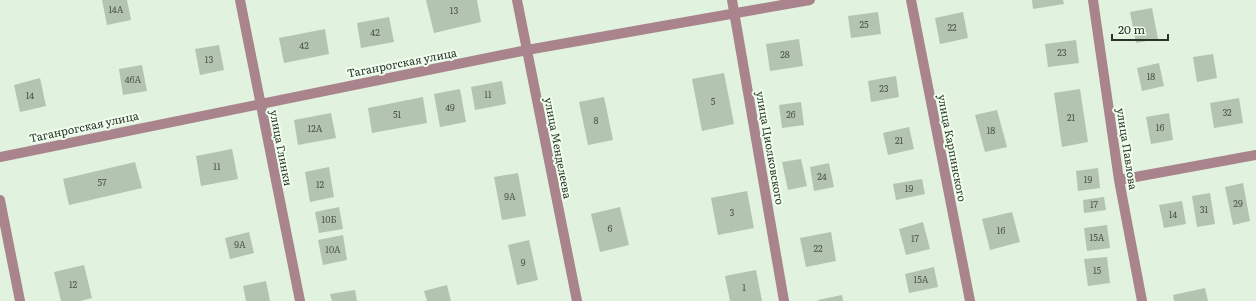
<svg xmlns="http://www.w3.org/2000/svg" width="1256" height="301" viewBox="0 0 1256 301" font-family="Literata,serif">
<rect width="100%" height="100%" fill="#e1f2de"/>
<!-- building -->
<path fill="#b3c4b0" d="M102,0h25l4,20 -24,5z
M426,0h51l4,22 -47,11z
M1032,0h31l1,4 -31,5z
M1152,8l6,31 -22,4 -6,-31z
M878,12l3,22 -30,4 -3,-22z
M963,12l5,26 -28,6 -5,-26z
M389,17l5,25 -33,6 -4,-25z
M325,29l4,25 -45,9 -5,-25z
M799,39l4,27 -33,5 -4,-27z
M1076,40l3,23 -31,4 -3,-23z
M219,45l5,25 -24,5 -5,-26z
M1213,54l4,24 -20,4 -4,-25z
M1159,63l5,23 -22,5 -5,-23z
M142,65l5,26 -24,4 -4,-26z
M724,73l10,51 -32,7 -10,-52z
M896,76l3,21 -28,5 -3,-21z
M40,78l6,28 -26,6 -6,-27z
M502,81l4,23 -31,6 -4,-23z
M460,89l6,33 -26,5 -6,-33z
M1080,89l8,53 -26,5 -8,-54z
M423,97l4,26 -55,10 -4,-25z
M604,97l9,43 -25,5 -9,-43z
M1239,98l4,25 -29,5 -4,-25z
M801,102l3,23 -22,3 -3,-23z
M997,110l10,37 -22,5 -10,-37z
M331,113l5,25 -38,7 -4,-25z
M1169,113l4,27 -22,4 -5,-27z
M909,127l5,22 -26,6 -5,-22z
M232,149l6,30 -37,7 -5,-30z
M801,159l6,27 -19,4 -6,-28z
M135,162l7,26 -73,17 -6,-26z
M829,163l5,24 -20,4 -4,-24z
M329,167l5,30 -24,5 -5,-30z
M1098,168l2,20 -22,3 -2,-20z
M518,173l8,43 -24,4 -8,-43z
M922,179l3,15 -29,6 -3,-16z
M1243,183l7,38 -17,4 -8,-38z
M747,191l7,37 -36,7 -7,-37z
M1210,193l5,31 -18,3 -5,-31z
M1104,197l2,13 -22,3 -1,-13z
M1182,201l4,23 -22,4 -5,-23z
M339,207l4,22 -24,4 -4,-21z
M620,207l9,38 -29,7 -9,-38z
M1012,212l8,30 -30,8 -8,-31z
M923,222l7,27 -24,6 -7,-26z
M1107,225l3,23 -23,3 -3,-23z
M249,232l5,21 -24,6 -5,-21z
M831,232l5,29 -30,6 -6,-29z
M343,235l4,25 -24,5 -5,-25z
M529,240l9,40 -21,5 -9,-40z
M1107,257l3,26 -22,3 -4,-27z
M84,265l8,33 -12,3h-19l-7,-29z
M934,267l4,20 -29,6 -4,-19z
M756,270l6,31h-32l-5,-25z
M266,281l4,20h-24l-3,-15z
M447,285l4,16h-24l-3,-10z
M1205,288l3,13h-34l-1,-6z
M355,290l2,11h-25l-2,-7z
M842,295l1,6h-25v-1z"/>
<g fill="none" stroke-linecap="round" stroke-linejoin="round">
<!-- minor -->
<path stroke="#aa848d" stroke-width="10" d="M240,0l60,301
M517,0l60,301
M732,0l52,301
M911,0l59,301
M1093,0l26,180 23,121
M0,157l527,-107 283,-50
M1119,180l137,-25
M0,200l20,101"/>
</g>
<g text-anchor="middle" stroke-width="4" stroke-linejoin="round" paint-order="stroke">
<!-- number labels -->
<g font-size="9" fill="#4d564c">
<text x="116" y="13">14А</text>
<text x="454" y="14">13</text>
<text x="864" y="28">25</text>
<text x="952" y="31">22</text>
<text x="375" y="36">42</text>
<text x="304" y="49">42</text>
<text x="1062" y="56">23</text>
<text x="785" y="58">28</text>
<text x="209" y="63">13</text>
<text x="1151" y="80">18</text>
<text x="133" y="83">46А</text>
<text x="884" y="92">23</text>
<text x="488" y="98">11</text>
<text x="30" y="99">14</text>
<text x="713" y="105">5</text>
<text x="450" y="111">49</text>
<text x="1227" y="116">32</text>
<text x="397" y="118">51</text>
<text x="791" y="118">26</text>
<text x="1071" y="121">21</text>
<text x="596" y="124">8</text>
<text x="1160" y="131">16</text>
<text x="315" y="132">12А</text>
<text x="991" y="134">18</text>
<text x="899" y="144">21</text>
<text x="217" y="170">11</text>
<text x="822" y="180">24</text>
<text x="1088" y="183">19</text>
<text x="102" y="186">57</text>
<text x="320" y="188">12</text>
<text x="909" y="192">19</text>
<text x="510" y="200">9А</text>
<text x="1238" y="207">29</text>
<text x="1094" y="208">17</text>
<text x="1204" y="213">31</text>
<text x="732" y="216">3</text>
<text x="1173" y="218">14</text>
<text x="329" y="223">10Б</text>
<text x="610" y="232">6</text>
<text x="1001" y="234">16</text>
<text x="1097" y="241">15А</text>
<text x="915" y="242">17</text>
<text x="240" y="248">9А</text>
<text x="818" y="252">22</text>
<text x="333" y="253">10А</text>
<text x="523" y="266">9</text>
<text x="1097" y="274">15</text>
<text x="921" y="283">15А</text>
<text x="73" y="288">12</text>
<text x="744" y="291">1</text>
</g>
<!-- street labels -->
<g font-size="11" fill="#2b322a" stroke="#f0feee">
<text transform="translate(402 63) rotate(-11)" y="4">Таганрогская улица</text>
<text transform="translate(84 127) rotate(-12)" y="4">Таганрогская улица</text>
<text transform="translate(281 148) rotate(79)" y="4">улица Глинки</text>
<text transform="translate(558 148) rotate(79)" y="4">улица Менделеева</text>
<text transform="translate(770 148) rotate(80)" y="4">улица Циолковского</text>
<text transform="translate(952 148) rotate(79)" y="4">улица Карпинского</text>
<text transform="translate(1127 149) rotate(81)" y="4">улица Павлова</text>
</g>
</g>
<!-- scale -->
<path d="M1112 34v6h56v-6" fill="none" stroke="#2b322a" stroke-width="2"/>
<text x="1118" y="34" font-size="12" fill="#2b322a" stroke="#f0feee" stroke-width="3" paint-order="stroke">20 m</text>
</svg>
